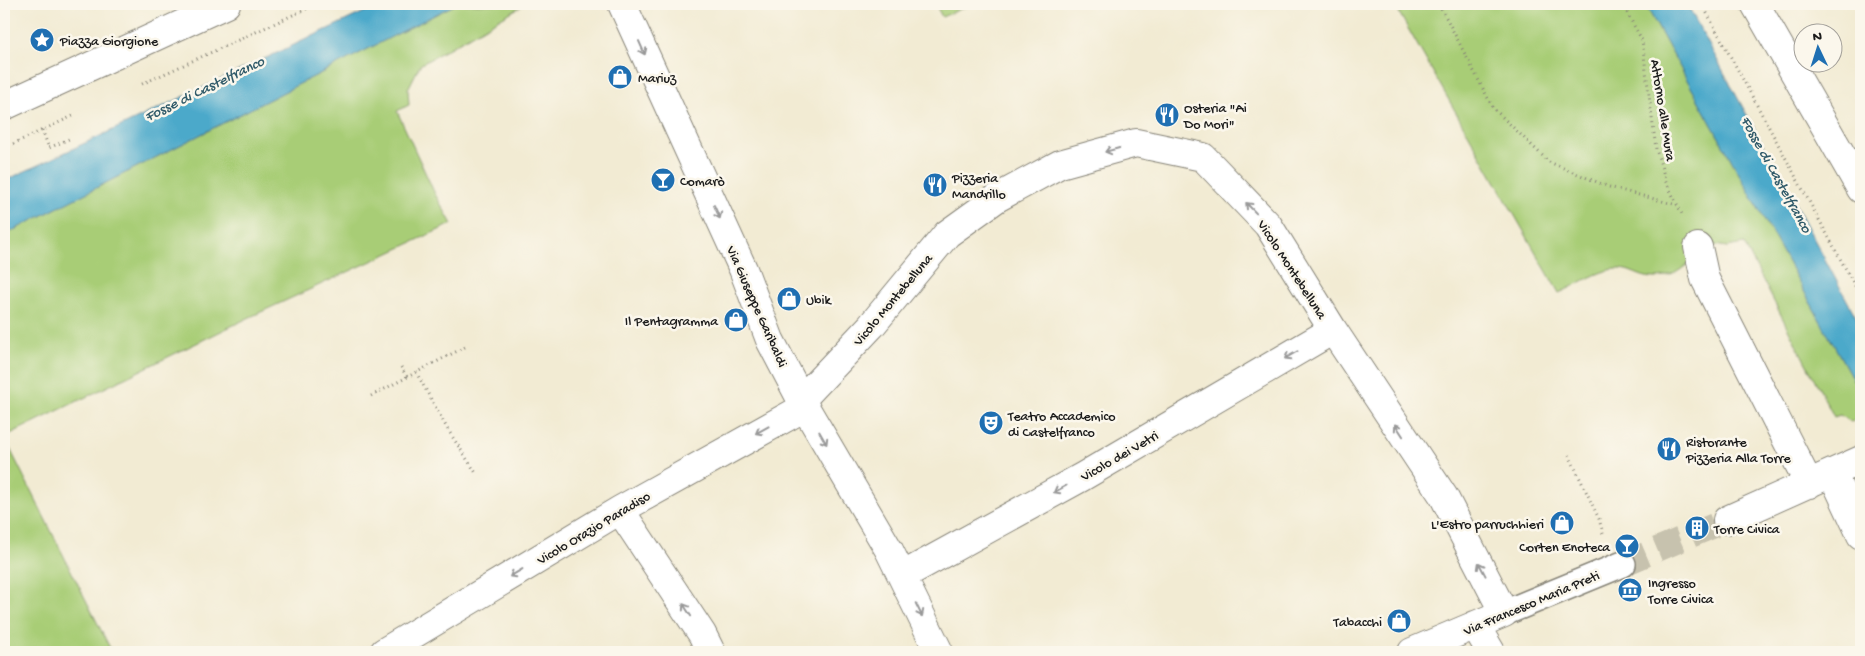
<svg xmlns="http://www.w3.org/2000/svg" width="1865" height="656" viewBox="0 0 1865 656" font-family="'Gochi Hand',sans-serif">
<rect width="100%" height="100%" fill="#fbf7ec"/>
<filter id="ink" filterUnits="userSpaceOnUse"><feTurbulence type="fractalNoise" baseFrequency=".02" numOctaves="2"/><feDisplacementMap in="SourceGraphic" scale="10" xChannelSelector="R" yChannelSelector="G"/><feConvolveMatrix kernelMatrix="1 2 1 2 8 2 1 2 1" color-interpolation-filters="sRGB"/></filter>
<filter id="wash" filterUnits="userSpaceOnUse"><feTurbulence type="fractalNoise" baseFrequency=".0096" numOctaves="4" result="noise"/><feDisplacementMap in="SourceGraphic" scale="20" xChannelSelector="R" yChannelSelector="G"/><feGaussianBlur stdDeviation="1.12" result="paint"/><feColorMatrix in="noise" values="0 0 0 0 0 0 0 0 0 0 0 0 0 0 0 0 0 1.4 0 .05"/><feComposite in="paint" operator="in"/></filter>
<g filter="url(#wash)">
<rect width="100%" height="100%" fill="#f2ebd3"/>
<!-- green -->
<path fill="#a8cd76" stroke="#627449" d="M456,4h69l-105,61 -12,24 1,16 -12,6 38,83 17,30 -204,94 -244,119 108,215h-108v-417z
M935,4h37l-30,13z
M1394,4h251l216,390v24l-10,4 -11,-7 -6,2 -90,-173 -17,3 -19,-3c-18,18 -34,39 -62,33 -9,-2 -19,-9 -30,-8 -18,1 -40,17 -57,24z"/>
<!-- water -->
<path fill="#4ba9ca" stroke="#346273" d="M381,4h75l-452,231v-54z
M1645,4h42l174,322v68z"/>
</g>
<g filter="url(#ink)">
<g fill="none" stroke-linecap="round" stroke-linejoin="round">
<!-- pedestrian-tunnel -->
<path stroke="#c7c2ae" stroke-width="25" stroke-dasharray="25 12" stroke-linecap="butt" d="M1623,564l104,-44"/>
<defs>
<path id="pedestrian" d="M1504,613l119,-49"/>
<path id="minor" d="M622,4l121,265 27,71 35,67 84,143 50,102
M1698,247l7,32 104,205
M802,399l69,-73 76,-92 50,-36 63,-34 76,-21 67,14 65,68 65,105 111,167 60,116 -92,39
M1832,473l29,62
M620,510l82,124 9,18
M1727,520l134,-60
M902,576l180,-99 251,-147
M1475,625l16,27
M384,652l236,-142 185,-103"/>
<path id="tertiary" d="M1755,4l106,185
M4,106l222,-102"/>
</defs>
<!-- pedestrian casing -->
<use href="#pedestrian" stroke="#878478" stroke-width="28"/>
<!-- minor casing -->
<use href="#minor" stroke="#878478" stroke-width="30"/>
<!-- tertiary casing -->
<use href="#tertiary" stroke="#878478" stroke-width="30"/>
<!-- path -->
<path stroke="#878478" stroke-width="3" stroke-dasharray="1 4" stroke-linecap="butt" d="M1439,4l54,104 56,54 60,25 68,18
M1622,4l20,36 14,109 10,33 17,34
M1702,4l159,293
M142,84l175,-80
M42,130l7,18 22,-10
M4,148l71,-33
M401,367l6,10
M416,372l32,58 28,43
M371,396l94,-49
M1569,455l30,64 5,18"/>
<!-- pedestrian -->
<use href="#pedestrian" stroke="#fff" stroke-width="25"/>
<!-- minor -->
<use href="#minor" stroke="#fff" stroke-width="28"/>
<!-- tertiary -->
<use href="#tertiary" stroke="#fff" stroke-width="28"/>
</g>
<!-- one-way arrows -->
<defs><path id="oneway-shaft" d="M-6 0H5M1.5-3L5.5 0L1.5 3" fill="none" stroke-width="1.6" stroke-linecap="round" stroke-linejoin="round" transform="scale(1.25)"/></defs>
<g stroke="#999">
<use href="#oneway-shaft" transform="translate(642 48) rotate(66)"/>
<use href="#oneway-shaft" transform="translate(1112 150) rotate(165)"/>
<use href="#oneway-shaft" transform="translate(1251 208) rotate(-134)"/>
<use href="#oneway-shaft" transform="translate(717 212) rotate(66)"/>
<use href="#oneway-shaft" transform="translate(1291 355) rotate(150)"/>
<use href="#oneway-shaft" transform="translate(762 430) rotate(151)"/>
<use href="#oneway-shaft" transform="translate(1399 430) rotate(-123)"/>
<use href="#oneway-shaft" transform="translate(823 438) rotate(60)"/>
<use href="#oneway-shaft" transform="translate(1060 489) rotate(151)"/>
<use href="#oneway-shaft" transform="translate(1482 569) rotate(-118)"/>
<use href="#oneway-shaft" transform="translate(516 573) rotate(149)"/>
<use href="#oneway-shaft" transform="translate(687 610) rotate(-123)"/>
<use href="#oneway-shaft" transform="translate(919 610) rotate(64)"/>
</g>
</g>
<!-- icons -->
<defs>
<symbol id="sight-disc" viewBox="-11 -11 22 22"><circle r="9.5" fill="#1f6fb2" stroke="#fbf7ec"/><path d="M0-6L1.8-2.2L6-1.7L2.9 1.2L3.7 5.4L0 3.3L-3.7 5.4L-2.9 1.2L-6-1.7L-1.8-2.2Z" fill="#fff"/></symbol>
<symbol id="shop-disc" viewBox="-11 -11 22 22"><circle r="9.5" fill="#1f6fb2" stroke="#fbf7ec"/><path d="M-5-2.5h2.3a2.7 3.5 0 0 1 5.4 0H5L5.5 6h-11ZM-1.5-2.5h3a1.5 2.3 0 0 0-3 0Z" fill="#fff"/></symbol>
<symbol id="restaurant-disc" viewBox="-11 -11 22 22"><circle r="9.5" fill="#1f6fb2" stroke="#fbf7ec"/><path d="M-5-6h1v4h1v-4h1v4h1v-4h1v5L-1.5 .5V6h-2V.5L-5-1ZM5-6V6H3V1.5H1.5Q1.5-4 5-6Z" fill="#fff"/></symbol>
<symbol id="bar-disc" viewBox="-11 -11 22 22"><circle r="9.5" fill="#1f6fb2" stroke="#fbf7ec"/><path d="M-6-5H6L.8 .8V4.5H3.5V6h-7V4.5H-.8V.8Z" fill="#fff"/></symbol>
<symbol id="theatre-disc" viewBox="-11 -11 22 22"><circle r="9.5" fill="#1f6fb2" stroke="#fbf7ec"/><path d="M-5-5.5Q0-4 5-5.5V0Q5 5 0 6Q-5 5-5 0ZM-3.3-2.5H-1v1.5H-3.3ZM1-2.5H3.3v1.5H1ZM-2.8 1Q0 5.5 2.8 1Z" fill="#fff"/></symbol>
<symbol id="building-disc" viewBox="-11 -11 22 22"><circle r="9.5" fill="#1f6fb2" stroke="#fbf7ec"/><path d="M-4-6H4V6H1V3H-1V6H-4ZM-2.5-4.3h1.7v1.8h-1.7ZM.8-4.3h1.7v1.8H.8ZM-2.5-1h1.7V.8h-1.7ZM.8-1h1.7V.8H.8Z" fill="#fff"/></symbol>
<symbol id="museum-disc" viewBox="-11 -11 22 22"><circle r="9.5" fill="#1f6fb2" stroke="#fbf7ec"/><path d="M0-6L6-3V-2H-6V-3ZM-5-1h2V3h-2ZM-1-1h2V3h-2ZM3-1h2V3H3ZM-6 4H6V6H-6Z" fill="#fff"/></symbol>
</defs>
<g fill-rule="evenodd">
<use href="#sight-disc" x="28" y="26" width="28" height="28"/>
<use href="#shop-disc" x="606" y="63" width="28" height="28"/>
<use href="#restaurant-disc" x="1153" y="101" width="28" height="28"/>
<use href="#bar-disc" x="649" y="166" width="28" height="28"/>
<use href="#restaurant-disc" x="921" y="171" width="28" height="28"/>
<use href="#shop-disc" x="775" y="285" width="28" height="28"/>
<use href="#shop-disc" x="722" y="306" width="28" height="28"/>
<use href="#theatre-disc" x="977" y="409" width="28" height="28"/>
<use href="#restaurant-disc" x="1655" y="435" width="28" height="28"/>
<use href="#shop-disc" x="1548" y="509" width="28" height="28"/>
<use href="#building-disc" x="1683" y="514" width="28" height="28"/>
<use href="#bar-disc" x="1613" y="532" width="28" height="28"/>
<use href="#museum-disc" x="1616" y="576" width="28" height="28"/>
<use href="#shop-disc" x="1385" y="607" width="28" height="28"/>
</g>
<g text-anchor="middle" stroke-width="5" stroke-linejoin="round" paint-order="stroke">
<!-- poi labels -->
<g font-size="14" fill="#1c1c1c" stroke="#fbf7ec" text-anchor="start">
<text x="60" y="45">Piazza Giorgione</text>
<text x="638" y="82">Mariuz</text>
<text x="1184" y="112">Osteria "Ai<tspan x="1184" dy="16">Do Mori"</tspan></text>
<text x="952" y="182">Pizzeria<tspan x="952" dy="16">Mandrillo</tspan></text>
<text x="680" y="185">Comarò</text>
<text x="806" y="304">Ubik</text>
<text x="718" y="325" text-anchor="end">Il Pentagramma</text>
<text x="1008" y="420">Teatro Accademico<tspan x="1008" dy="16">di Castelfranco</tspan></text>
<text x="1686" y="446">Ristorante<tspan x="1686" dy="16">Pizzeria Alla Torre</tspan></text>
<text x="1544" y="528" text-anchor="end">L'Estro parruchhieri</text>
<text x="1714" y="533">Torre Civica</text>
<text x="1610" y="551" text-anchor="end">Corten Enoteca</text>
<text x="1648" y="587">Ingresso<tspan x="1648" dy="16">Torre Civica</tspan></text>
<text x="1382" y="626" text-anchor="end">Tabacchi</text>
</g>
<!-- street labels -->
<g font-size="14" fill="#1c1c1c" stroke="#fbf7ec">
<text transform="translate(1664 110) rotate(81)" y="5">Attorno alle Mura</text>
<text transform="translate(1293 269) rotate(57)" y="5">Vicolo Montebelluna</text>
<text transform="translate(892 299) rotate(-50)" y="5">Vicolo Montebelluna</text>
<text transform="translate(758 306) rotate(66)" y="5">Via Giuseppe Garibaldi</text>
<text transform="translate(1119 455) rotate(-30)" y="5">Vicolo dei Vetri</text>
<text transform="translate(593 527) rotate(-31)" y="5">Vicolo Orazio Paradiso</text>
<text transform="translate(1531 602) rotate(-23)" y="5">Via Francesco Maria Preti</text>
</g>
<!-- water labels -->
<g font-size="15" font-style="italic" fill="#315b6a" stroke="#fbf7ec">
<text transform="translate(204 88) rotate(-26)" y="5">Fosse di Castelfranco</text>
<text transform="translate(1777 174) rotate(61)" y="5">Fosse di Castelfranco</text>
</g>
</g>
<!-- margin -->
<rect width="1865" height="656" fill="none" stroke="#fbf7ec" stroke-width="20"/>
<!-- north arrow -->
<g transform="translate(1818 48) rotate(356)"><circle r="24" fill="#fbf7ec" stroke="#a29f99"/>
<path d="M0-4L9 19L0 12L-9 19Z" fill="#1f6fb2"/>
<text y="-8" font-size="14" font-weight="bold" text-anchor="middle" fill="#1c1c1c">N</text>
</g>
</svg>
